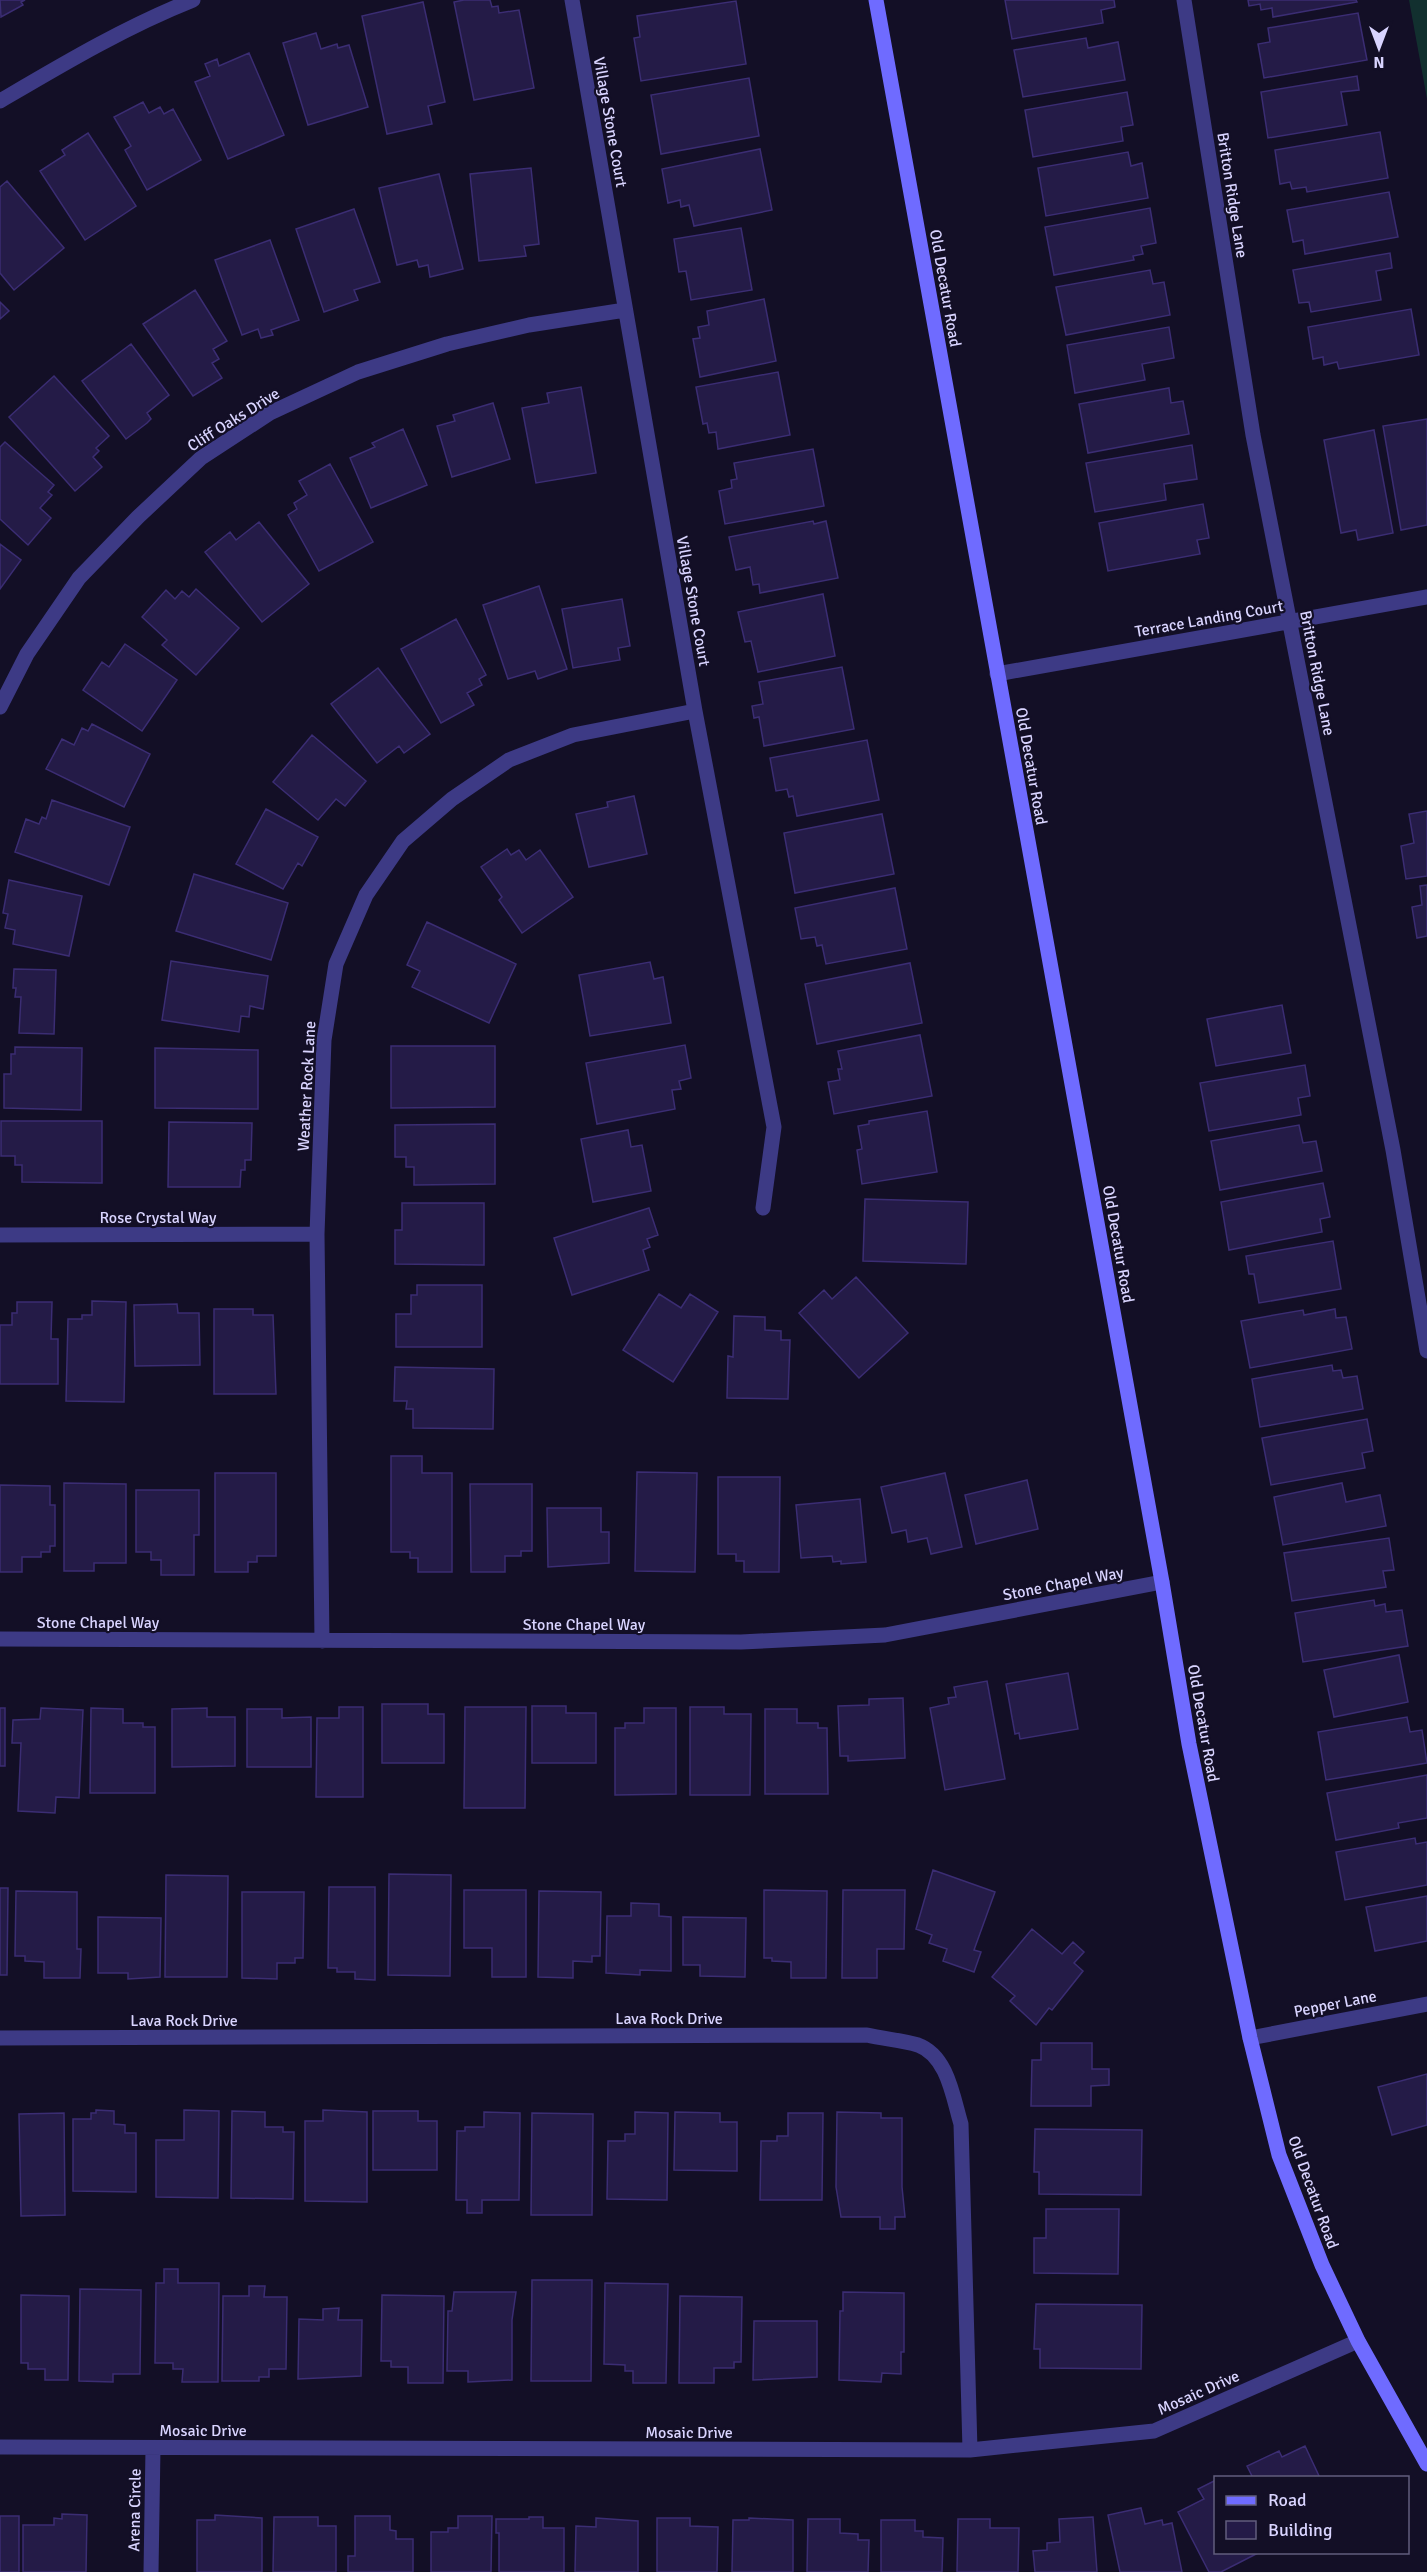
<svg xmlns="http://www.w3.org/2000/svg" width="1427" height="2572" viewBox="0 0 1427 2572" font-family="Signika,sans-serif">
<rect width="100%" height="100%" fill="#130f26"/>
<!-- green -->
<path fill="#12302f" d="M1409,0h18v99z"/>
<!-- building -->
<path fill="#241b47" stroke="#3b2d73" stroke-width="1.5" d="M0,0h25l-4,2 2,3 -22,12z
M464,0h26l2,7 6,-1 1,7 20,-3 15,78 -60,12 -20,-98z
M1005,0h109l1,7 -14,3 2,13 -91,16z
M1248,0h108l1,2 -84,15 -1,-9 -11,2 -1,-6 -11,2z
M736,1l10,63 -105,17 -7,-43 6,-1 -3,-21z
M423,2l22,100 -17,4 4,18 -45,10 -25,-118z
M1358,13l9,47 -103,18 -6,-34 12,-2 -2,-14z
M316,33l5,16 16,-5 1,4 11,-3 19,62 -60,18 -25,-82z
M1086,38l2,10 30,-6 7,38 -102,17 -9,-47z
M249,53l35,82 -56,24 -33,-77 15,-6 -5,-12 12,-5 2,7z
M1357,76l2,14 -18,2 6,33 -79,13 -7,-46z
M749,78l10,58 -98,18 -10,-59z
M1127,92l6,33 -12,2 2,14 -90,16 -8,-47z
M143,102l6,11 11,-6 4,7 9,-5 28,51 -54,30 -22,-40 6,-4 -17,-29z
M1380,132l8,46 -81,14 -1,-5 -14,2 -2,-7 -10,2 -5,-34z
M88,133l48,73 -51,34 -45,-69 25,-16 -3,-5z
M760,149l12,61 -78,16 -5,-21 -8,2 -1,-7 -12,3 -6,-34z
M1128,152l3,14 11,-3 6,35 -102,18 -8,-48z
M531,168l8,76 -15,2 2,10 -47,5 -9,-87z
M439,174l24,95 -33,8 -2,-12 -9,2 -2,-7 -20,5 -18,-77z
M7,181l57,67 -50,42 -14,-17v-86z
M1389,192l9,45 -93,17 -2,-14 -10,2 -6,-32z
M1150,208l6,35 -15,3 2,8 -10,2 1,4 -80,15 -9,-48z
M354,209l26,73 -26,8 4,10 -34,12 -28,-83z
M741,228l11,62 -61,10 -5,-29 -7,1 -5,-33z
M270,240l29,80 -28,10 2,5 -12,3 -3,-9 -16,6 -27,-75z
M1390,253l2,15 -16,3 5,29 -70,12 -2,-10 -10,1 -6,-33z
M1150,270l3,14 11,-2 6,33 -104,20 -10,-48z
M195,290l32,51 -14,8 6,10 -7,4 10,15 -29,18 -50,-72z
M764,299l12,62 -76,16 -7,-38 7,-1 -2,-11 11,-2 -2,-14z
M0,302l9,9 -9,8z
M1411,309l8,46 -80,14 -2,-7 -13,3 -1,-8 -10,2 -5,-32z
M1169,327l5,31 -32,6 3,16 -70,13 -8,-48z
M131,344l38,51 -22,18 4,6 -4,4 -21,16 -44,-58z
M778,372l12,63 -72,14 -2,-17 -7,1 -2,-10 -4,1 -7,-37z
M54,376l55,60 -13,12 3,3 -6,6 9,10 -27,24 -66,-74z
M581,387l15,86 -60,10 -14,-75 27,-5 -2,-10z
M1169,388l2,15 12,-2 6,33 -101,19 -9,-49z
M493,403l17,56 -58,18 -15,-51 18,-5 -2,-6z
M1427,419v106l-26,5 -18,-104z
M403,429l24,56 -56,23 -21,-50 25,-11 -3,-4z
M1374,430l19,103 -35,7 -2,-10 -15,3 -17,-93z
M5,442l49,43 -6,7 4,3 -12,13 11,10 -23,27 -28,-26v-72z
M1192,445l5,34 -33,5 2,16 -71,12 -9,-49z
M813,449l11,57 -99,18 -6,-33 13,-3 -1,-8 6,-1 -3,-16z
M330,464l43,78 -54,29 -31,-56 9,-6 -3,-6 13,-8 -8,-14z
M1203,504l6,34 -12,2 3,14 -92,17 -9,-48z
M813,521l1,3 12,-3 12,57 -78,15 -1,-9 -6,1 -3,-18 -14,3 -7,-33z
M259,522l50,62 -47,38 -57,-70 25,-20 6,8z
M0,544l21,16 -21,29z
M539,586l28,83 -29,10 -3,-8 -27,8 -25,-74z
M196,589l43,39 -43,47 -34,-30 5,-5 -25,-23 24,-27 9,9 7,-8 7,6z
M823,594l12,62 -77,16 -7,-31 -6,1 -7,-30z
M622,599l8,47 -12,2 2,12 -47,8 -11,-59z
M456,619l30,56 -7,4 3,6 -15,8 7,12 -33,18 -40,-74z
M125,644l52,36 -35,51 -59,-41 19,-28 7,5z
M842,667l12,62 -90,17 -5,-29 -5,1 -2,-12 11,-2 -4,-22z
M378,668l52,66 -26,19 -5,-7 -22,17 -46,-59z
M92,724l58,30 -26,53 -78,-38 16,-30 12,6 8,-17 6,3z
M312,735l54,46 -21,25 -9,-7 -18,21 -45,-38z
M867,740l12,60 -82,16 -4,-20 -4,1 -2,-8 -11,2 -6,-33z
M634,796l13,58 -58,13 -13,-53 32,-7 -1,-5z
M52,800l78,27 -21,58 -94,-33 11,-33 13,5 3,-7 4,2z
M266,809l52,28 -16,29 -4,-3 -15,26 -47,-25z
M1427,811v65l-21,3 -5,-33 13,-3 -5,-29z
M882,814l12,60 -99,19 -11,-60z
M507,849l4,6 8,-5 7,10 14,-10 33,47 -51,36 -23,-33 3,-3 -21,-30z
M194,874l94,29 -17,57 -95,-29z
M9,880l73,16 -13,60 -56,-12 2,-14 -10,-2 3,-14 -5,-1z
M1427,885v51l-10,2 -5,-31 10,-2 -2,-19z
M895,888l12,61 -81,15 -4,-19 -5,1 -2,-9 -14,2 -6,-31z
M427,922l89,42 -27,59 -77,-36 8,-16 -13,-6z
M171,961l97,15 -5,33 -13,-3 -1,11 -8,-1 -2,16 -77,-12z
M650,962l4,17 9,-2 8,46 -81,13 -11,-61z
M910,963l12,60 -105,21 -12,-60z
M14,969l42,1 -2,64 -35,-1 2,-36h-6l1,-9h-3z
M1282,1005l9,48 -75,13 -9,-47z
M920,1035l12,61 -98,18 -6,-32 12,-2 -2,-11h4l-4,-18z
M685,1045l6,33 -12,3 2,8 -9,1 3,19 -78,15 -11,-61z
M391,1046h104v61l-104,1z
M15,1047l67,1 -1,62 -77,-2v-34h7v-20h4z
M155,1048l103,2v59l-103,-1z
M1305,1065l5,31 -12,2 3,17 -92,16 -9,-48z
M927,1111l10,61 -75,12 -5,-34 5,-1 -4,-23 11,-2v-3z
M1,1121h101v62l-80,-1v-17h-7v-9h-14z
M169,1122l83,1 -1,37h-6v10h-4l-1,17h-72z
M495,1124v60l-81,1v-18h-8v-10h-11v-32z
M1299,1125l4,18 13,-2 6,30 -102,19 -9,-49z
M628,1130l3,17 11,-2 9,46 -58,11 -12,-63z
M1323,1183l7,34 -10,2 2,13 -93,18 -8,-48z
M865,1199l103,3 -2,62 -103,-3z
M402,1203h82v62l-89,-1v-34h7z
M649,1208l9,27 -11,4 3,8 -7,3 6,20 -77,25 -18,-57z
M1333,1241l8,48 -82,14 -5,-29h-5l-3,-18z
M856,1277l52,56 -49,45 -60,-65 25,-23 8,9z
M417,1285h65v62h-86v-33h15v-19h6z
M659,1294l22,14 9,-14 28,18 -45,70 -50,-32z
M92,1301l34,1 -2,100 -58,-1 2,-82h14v-4h10z
M17,1302h35l-1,37h7v45h-58v-59h12v-12h5z
M177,1304l1,9h21l1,52 -65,1 -1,-61z
M214,1309h39v6h20l3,79h-62z
M1335,1309l1,9 10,-1 6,32 -102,19 -9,-47 62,-11 1,5z
M734,1316l31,1v13l16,1v9h9l-2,59 -61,-1 1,-42 5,1z
M1332,1365l1,6 8,-1 2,8 14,-2 6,33 -103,18 -8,-48z
M395,1367l99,2 -1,60 -80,-1v-19h-7l1,-8h-13z
M1367,1419l6,32 -11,2 3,15 -94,17 -9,-47z
M391,1456h31v17h30v99h-34v-14h-8v-6h-19z
M637,1472l60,1 -2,99 -60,-1z
M215,1473h61v83h-19v6h-9v10h-33z
M945,1473l17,74 -31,7 -4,-16 -19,4 -2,-12 -14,3 -11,-46z
M718,1477h62l-1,95h-35v-11h-8v-7h-18z
M1027,1480l11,49 -62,15 -11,-49z
M64,1483l62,1v79h-32v8h-30z
M1342,1483l4,19 34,-7 6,31 -103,19 -9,-48z
M470,1484h62v67h-11v5h-16v16h-34z
M0,1485l50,1v19h5v41h-5v6h-9v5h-19v15h-22z
M136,1490h63v45h-5v40h-33v-15h-10v-8h-15z
M860,1499l6,63 -25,2v-3l-8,1 -1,-6 -31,2 -5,-53z
M547,1508h54v24h8v31l-61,4z
M1389,1538l5,32 -11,1 3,16 -94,14 -8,-48z
M1374,1600l1,6 10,-2 1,8 16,-2 6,36 -105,16 -8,-49z
M1399,1655l9,47 -74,15 -10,-47z
M1068,1673l10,56 -58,10 -1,-6 -4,1 -9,-50z
M987,1681l18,98 -60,11 -15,-82 19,-4 -1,-6 8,-1 -2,-10z
M903,1698l2,60 -57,3v-5h-8l-2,-50 31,-1v-6z
M382,1704h46v10h16v49h-62z
M532,1706h34v7h30v50h-64z
M339,1707h24v90h-47l1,-79h22z
M465,1707h61l-1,101h-61z
M690,1707h34v7h27l-1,81h-60z
M0,1708h5v58h-5z
M41,1708l42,2 -4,88 -23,-1 -1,16 -37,-2 3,-68h-9l1,-23 27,-1z
M91,1708l32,1v14h20v4h12v66h-65z
M207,1708v9h28v49l-63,1v-58z
M644,1708h32v86l-61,1v-67h10v-5h19z
M247,1709h35v9l29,-1v50h-64z
M765,1709h32v14h21v5h9l1,66h-63z
M1407,1717l3,15 12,-2 5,33 -101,17 -8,-48z
M1427,1775v43l-29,5 1,5 -63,12 -9,-47z
M1415,1838l1,6 11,-2v43l-82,15 -9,-48z
M933,1870l62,22 -21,58 7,2 -7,20 -31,-11 4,-12 -18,-6 3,-8 -16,-6z
M389,1874l62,1 -1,101 -62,-1z
M166,1875l62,1 -1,101h-62z
M329,1887h46v93l-20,-1v-7h-18v-4h-9z
M0,1888h8l-1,87h-7z
M464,1890h62v87h-34v-29h-28z
M764,1890l63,1 -1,87h-35v-16l-19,-1v-3h-8z
M843,1890h62l-1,59h-27v29h-35z
M16,1891l61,1v57h4l-1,29h-36v-16l-19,-1v-5h-10z
M539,1891l62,1 -1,64h-8v6l-19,-1v17l-35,-1z
M242,1892h62l-1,66h-8v5h-18v16l-35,-1z
M1427,1896v45l-52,10 -9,-44z
M631,1903l28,1v12l12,1v54l-31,-1v5l-34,-2 1,-57h24z
M98,1917l63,1 -1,59 -32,2v-6h-30z
M683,1917l63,1 -1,59 -45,-1v-11h-17z
M1032,1929l30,25 11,-12 11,10 -10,11 9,8 -31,39 -3,-2 -13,17 -26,-24 5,-5 -23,-19z
M1041,2043h51v26h17v16l-18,1v20h-60l1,-46h9z
M1427,2074v51l-35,10 -14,-48z
M96,2110l18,1v13l11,1v8h11v59l-63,-1v-72h18v-6h5z
M184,2110l35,1 -1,87 -62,-1v-57h28z
M323,2110l44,2v90l-62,-1v-80h18z
M232,2111l33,1v15h18v5h11l-1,67 -62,-1z
M373,2111h45v10h19v49h-64z
M484,2112l36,1 -1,87h-37v13h-15v-13h-11l1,-69h8v-4h19z
M635,2112l33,1 -1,87 -60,-1 1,-58h17v-7h10z
M675,2112l45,1v9h17v49l-63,-1z
M837,2112l44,1v5h21v69l3,30h-10v12h-15v-12h-39l-5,-30z
M64,2113l1,102 -44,1 -2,-102z
M532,2113l61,1 -1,101h-61z
M788,2113h35l-1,87h-62l1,-59h16v-5h11z
M1035,2129l107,1 -1,65 -102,-1v-22h-5z
M1046,2209h73l-1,65 -84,-1v-35h12z
M164,2269h14v14h41l-1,99h-36l1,-13h-10v-6h-18l1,-80h8z
M532,2280h60l-1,101h-60z
M605,2283l63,1 -2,99h-33v-12h-8v-6l-21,-1z
M249,2286h16l-1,11h23l-1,72h-17v8h-10v4h-37l1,-85h26z
M80,2289l61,1 -1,84h-27v8l-34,-1z
M454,2292h62l-4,28v60l-44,2v-11h-21l1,-60h4z
M843,2292l61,1v59h-3v22l-19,-1 -1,9 -42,-2 1,-69h3z
M21,2295l48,1 -1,84h-23v-11h-17v-6h-7z
M382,2295l62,1 -1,87h-35v-16h-17v-6h-10z
M680,2296l62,1 -1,65h-7v6h-20v15h-35z
M1036,2304l106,1 -1,64 -101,-1v-19h-6z
M339,2308l-1,12h24l-1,56 -63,3 1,-60 24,1v-11z
M754,2321h63v56l-64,3z
M1305,2446l15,32h-67l-6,-12 32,-15 3,6z
M1216,2480v72h44l-39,20h-12l-31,-60 26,-13 -6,-10z
M1141,2508l4,16 17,-4 1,5 9,-2 10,49h-62l-12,-57z
M62,2514l25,1 -1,57h-63v-47h31v-7l8,1z
M215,2515l47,3v54h-65v-52h18z
M0,2516h19v56h-19z
M355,2516h35v14l6,1v8h17v33h-65v-16h7z
M458,2516h34l-1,56h-60v-40h17v-4h10z
M274,2517h44v9h18v46h-63z
M529,2517h14v11h21v44h-65v-39h-3v-14h33z
M1093,2517l4,55h-62l-2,-21 14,-1v-7l13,-1 -1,-23z
M596,2518l42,3v51h-63l1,-46 20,1z
M657,2518h33v8l28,1 -1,45h-60z
M749,2518l44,2v52h-61l1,-52h16z
M808,2519h32v14l18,1v6h11l-1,32h-61z
M958,2519h32v9h29l-1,44h-61z
M881,2520h34v11h8v6l20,1 -1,34h-61z"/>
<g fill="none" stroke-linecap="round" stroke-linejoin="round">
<!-- street -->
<path stroke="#3d3a85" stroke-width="15" d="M572,0l123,711 79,416 -11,81
M1184,0l69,435 140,715 34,201
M0,101c63,-37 125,-74 193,-101
M997,674l430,-77
M0,707l27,-53 52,-76 59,-61 63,-59 69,-45 88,-41 89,-28 82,-19 96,-15
M0,1235l317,-1
M0,1639l741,3 144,-7 277,-53
M322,1641l-5,-407 7,-194 12,-76 30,-69 37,-54 49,-42 57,-39 64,-25 122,-24
M0,2038l867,-3c16,4 35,5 51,10 30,11 35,53 43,79l9,326
M1250,2038l177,-34
M0,2447l970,3 184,-19 204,-90
M151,2572l2,-124"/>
<!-- secondary -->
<path stroke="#6f6bff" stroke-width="15" d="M876,0l286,1582 27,162 61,294 29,117 43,110 36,76 69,123"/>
</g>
<g text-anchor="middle" stroke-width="4.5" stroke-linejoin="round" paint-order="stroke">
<!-- street labels -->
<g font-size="16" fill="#d9d4ff" stroke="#130f26">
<text transform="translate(611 122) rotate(80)" y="6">Village Stone Court</text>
<text transform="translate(1233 195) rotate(81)" y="6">Britton Ridge Lane</text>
<text transform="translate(946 288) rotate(80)" y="6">Old Decatur Road</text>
<text transform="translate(233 419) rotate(-32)" y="6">Cliff Oaks Drive</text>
<text transform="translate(694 601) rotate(80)" y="6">Village Stone Court</text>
<text transform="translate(1209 618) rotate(-10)" y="6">Terrace Landing Court</text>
<text transform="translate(1318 673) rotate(79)" y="6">Britton Ridge Lane</text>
<text transform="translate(1032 766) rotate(80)" y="6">Old Decatur Road</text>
<text transform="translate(306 1086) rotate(-87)" y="6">Weather Rock Lane</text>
<text x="158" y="1223">Rose Crystal Way</text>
<text transform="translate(1119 1244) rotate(80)" y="6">Old Decatur Road</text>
<text transform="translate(1063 1583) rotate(-11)" y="6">Stone Chapel Way</text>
<text x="98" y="1628">Stone Chapel Way</text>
<text x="584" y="1630">Stone Chapel Way</text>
<text transform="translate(1204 1723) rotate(80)" y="6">Old Decatur Road</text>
<text transform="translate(1335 2003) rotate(-11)" y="6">Pepper Lane</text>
<text x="669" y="2024">Lava Rock Drive</text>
<text x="184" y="2026">Lava Rock Drive</text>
<text transform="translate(1314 2192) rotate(70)" y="6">Old Decatur Road</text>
<text transform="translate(1198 2392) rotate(-24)" y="6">Mosaic Drive</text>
<text x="203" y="2436">Mosaic Drive</text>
<text x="689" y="2438">Mosaic Drive</text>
<text transform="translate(134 2510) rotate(-89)" y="6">Arena Circle</text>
</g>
</g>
<!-- legend -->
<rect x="1214" y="2476" width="195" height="78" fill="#130f26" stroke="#625e7d" stroke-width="1.5"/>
<rect x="1226" y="2496" width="30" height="9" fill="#6f6bff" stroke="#625e7d" stroke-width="1.5"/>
<text x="1268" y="2506" font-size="18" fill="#d9d4ff">Road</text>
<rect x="1226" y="2521" width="30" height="18" fill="#241b47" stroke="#625e7d" stroke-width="1.5"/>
<text x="1268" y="2536" font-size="18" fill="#d9d4ff">Building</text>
<!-- north arrow -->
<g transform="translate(1379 48) rotate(180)" stroke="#130f26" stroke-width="4.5" paint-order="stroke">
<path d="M0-4.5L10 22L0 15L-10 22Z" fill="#d9d4ff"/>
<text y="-9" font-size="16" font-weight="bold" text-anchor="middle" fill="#d9d4ff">N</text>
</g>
</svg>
